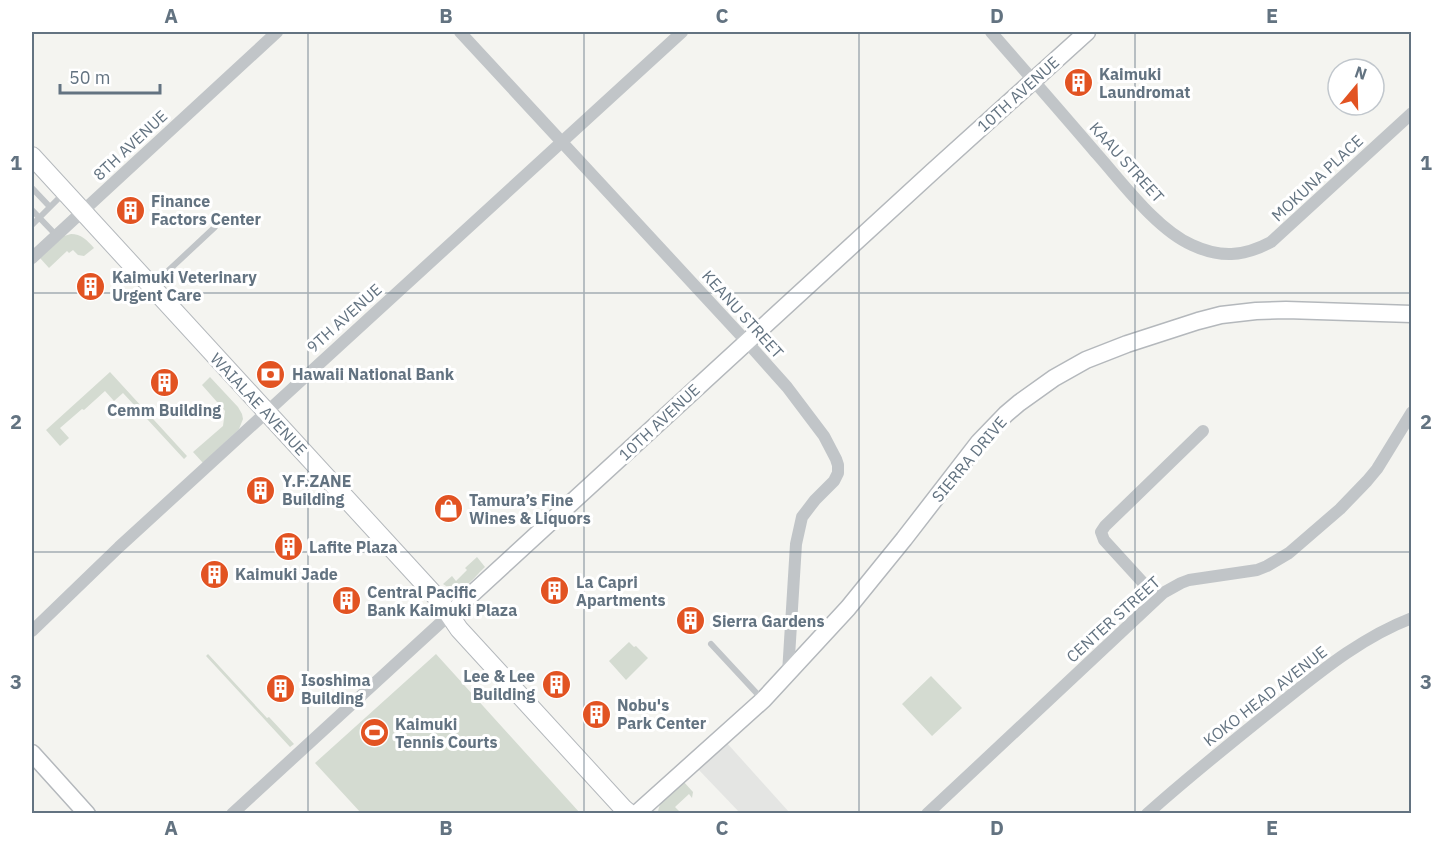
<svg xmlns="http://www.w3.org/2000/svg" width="1443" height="845" viewBox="0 0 1443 845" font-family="'IBM Plex Sans',sans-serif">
<rect width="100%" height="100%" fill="#f4f4f0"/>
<!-- built -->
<path fill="#e4e5e3" d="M726,742l63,70 -2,2 -47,-1 -43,-45z"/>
<!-- green -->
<path fill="#d4dbd1" d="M71,234c10,0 16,6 23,14l-10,8 -6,-1 -5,-5 -4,3 -2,-2 -18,17 -9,-10 24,-22z
M110,372l77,84 -3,3 -61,-66 -9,8 -9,-10 -21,19 -2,-1 -22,19 9,10 -9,8 -14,-16z
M210,377l28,30 4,7 1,5 -4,10 -36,34 -10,-11 30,-26 2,-15 -23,-26z
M477,557l8,10c-13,12 -23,31 -42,17l9,-8 4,5 11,-11 -2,-2z
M629,642l5,5 2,-1 12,12 -22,22 -17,-19z
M208,654l59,64 2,-1 25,27 -4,3 -84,-91z
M436,654l144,159h-219l-46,-50z
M931,676l31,32 -30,28 -30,-32z
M683,781l10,11 -1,6 -3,-4 -14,13 6,6h-23c1,-14 15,-23 25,-32z"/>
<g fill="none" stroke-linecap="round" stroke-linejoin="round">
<defs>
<path id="secondary" d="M449,615l483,-443 155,-140
M32,753l55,61
M636,814l127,-114 85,-92 56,-69 75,-97 27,-28 13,-11 35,-25 32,-18 41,-16 71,-23 23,-6 35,-4 30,-1 126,4"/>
<path id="primary" d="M32,156l398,434 10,11 19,28 164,179 7,6"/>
</defs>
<!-- secondary casing -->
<use href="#secondary" stroke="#b4b8bc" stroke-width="19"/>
<!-- primary casing -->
<use href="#primary" stroke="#b4b8bc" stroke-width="20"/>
<!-- lane -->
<path stroke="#c1c5c8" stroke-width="6" d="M32,188l18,19 -18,18
M50,207l14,-14
M32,210l24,25
M154,284l61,-57
M711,644l51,55"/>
<!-- street -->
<path stroke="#c1c5c8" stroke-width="12" d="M460,32l286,309 41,46 37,49 12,23 2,6v8l-4,8 -19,19 -13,17 -6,27 -8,129
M991,32c35,40 70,80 105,121 26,29 60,76 96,92 28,13 51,12 79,-3l141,-129
M32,258l245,-226
M1157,598l-53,-58 -3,-8 4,-6 98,-95
M32,631l87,-84 563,-515
M232,814l217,-199
M927,814l236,-221 18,-10 8,-3 68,-10 10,-4 22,-13 51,-44 27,-28 10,-12 35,-57
M1147,814c39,-35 80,-68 120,-100 46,-36 90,-75 145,-96"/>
<!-- secondary -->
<use href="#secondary" stroke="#fff" stroke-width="16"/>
<!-- primary -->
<use href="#primary" stroke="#fff" stroke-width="18"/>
</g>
<!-- grid -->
<path fill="none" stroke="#637381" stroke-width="1.5" stroke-opacity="0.55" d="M308,32v782M584,32v782M859,32v782M1135,32v782M32,293h1380M32,552h1380"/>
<!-- icons -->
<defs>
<symbol id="building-disc" viewBox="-11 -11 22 22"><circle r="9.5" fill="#e25322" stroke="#fff"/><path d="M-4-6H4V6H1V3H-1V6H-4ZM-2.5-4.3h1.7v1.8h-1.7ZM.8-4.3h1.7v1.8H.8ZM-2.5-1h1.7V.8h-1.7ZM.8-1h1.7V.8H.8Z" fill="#fff"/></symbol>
<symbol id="bank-disc" viewBox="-11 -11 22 22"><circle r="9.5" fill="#e25322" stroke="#fff"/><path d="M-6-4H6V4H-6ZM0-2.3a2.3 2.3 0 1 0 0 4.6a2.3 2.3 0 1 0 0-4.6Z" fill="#fff"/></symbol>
<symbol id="shop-disc" viewBox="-11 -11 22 22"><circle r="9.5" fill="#e25322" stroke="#fff"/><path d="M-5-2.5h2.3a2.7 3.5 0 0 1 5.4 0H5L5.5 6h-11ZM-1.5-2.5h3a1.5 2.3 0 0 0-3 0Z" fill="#fff"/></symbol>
<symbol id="stadium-disc" viewBox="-11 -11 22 22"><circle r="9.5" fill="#e25322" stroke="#fff"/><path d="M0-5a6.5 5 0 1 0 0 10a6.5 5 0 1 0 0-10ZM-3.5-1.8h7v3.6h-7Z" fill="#fff"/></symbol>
</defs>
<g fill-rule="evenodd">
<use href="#building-disc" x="1062" y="66" width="33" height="33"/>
<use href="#building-disc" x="114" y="194" width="33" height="33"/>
<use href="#building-disc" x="74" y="270" width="33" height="33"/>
<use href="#bank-disc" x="254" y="358" width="33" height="33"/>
<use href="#building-disc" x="148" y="366" width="33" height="33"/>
<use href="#building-disc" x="244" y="474" width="33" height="33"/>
<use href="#shop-disc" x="432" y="492" width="33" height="33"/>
<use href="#building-disc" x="272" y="530" width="33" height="33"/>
<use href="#building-disc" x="198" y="558" width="33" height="33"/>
<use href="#building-disc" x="538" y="574" width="33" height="33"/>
<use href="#building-disc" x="330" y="584" width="33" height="33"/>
<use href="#building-disc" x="674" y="604" width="33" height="33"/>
<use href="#building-disc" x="540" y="668" width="33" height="33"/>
<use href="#building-disc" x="264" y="672" width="33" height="33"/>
<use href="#building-disc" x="580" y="698" width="33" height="33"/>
<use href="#stadium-disc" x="358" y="716" width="33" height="33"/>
</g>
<g text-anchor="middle" stroke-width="6" stroke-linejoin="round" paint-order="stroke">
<!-- poi labels -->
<g font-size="16" font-weight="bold" fill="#637381" stroke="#fff" text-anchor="start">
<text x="1099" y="80">Kaimuki<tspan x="1099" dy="18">Laundromat</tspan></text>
<text x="151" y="207">Finance<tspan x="151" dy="18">Factors Center</tspan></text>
<text x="112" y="283">Kaimuki Veterinary<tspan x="112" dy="18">Urgent Care</tspan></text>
<text x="292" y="380">Hawaii National Bank</text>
<text x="164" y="416" text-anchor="middle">Cemm Building</text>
<text x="282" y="487">Y.F.ZANE<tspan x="282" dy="18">Building</tspan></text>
<text x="469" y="506">Tamura’s Fine<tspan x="469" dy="18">Wines &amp; Liquors</tspan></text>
<text x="309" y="553">Lafite Plaza</text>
<text x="235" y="580">Kaimuki Jade</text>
<text x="576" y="588">La Capri<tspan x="576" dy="18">Apartments</tspan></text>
<text x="367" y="598">Central Pacific<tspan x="367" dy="18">Bank Kaimuki Plaza</tspan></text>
<text x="712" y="627">Sierra Gardens</text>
<text x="535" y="682" text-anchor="end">Lee &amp; Lee<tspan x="535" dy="18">Building</tspan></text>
<text x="301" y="686">Isoshima<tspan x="301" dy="18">Building</tspan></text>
<text x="617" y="711">Nobu's<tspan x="617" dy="18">Park Center</tspan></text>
<text x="395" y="730">Kaimuki<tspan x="395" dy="18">Tennis Courts</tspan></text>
</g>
<!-- street labels -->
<g font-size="16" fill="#637381" stroke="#fff">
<text transform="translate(1018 94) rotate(-42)" y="6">10TH AVENUE</text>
<text transform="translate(130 145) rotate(-43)" y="6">8TH AVENUE</text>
<text transform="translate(1127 162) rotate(48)" y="6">KAAU STREET</text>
<text transform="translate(1317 178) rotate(-43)" y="6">MOKUNA PLACE</text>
<text transform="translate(743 314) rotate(48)" y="6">KEANU STREET</text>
<text transform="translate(344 318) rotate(-42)" y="6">9TH AVENUE</text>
<text transform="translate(259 404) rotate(47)" y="6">WAIALAE AVENUE</text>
<text transform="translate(659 422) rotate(-43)" y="6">10TH AVENUE</text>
<text transform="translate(969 459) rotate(-50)" y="6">SIERRA DRIVE</text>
<text transform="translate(1113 619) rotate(-42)" y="6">CENTER STREET</text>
<text transform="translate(1265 696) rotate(-38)" y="6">KOKO HEAD AVENUE</text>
</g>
</g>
<!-- border -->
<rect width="1443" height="845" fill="none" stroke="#ffffff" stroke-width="66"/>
<!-- north arrow -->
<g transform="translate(1356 87) rotate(19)"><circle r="28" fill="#ffffff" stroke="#c1c7cd" stroke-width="1.5"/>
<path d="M0-4.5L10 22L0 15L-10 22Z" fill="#e25322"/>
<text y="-9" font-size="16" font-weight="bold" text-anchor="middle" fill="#637381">N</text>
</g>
<!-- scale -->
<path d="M60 84v9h100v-9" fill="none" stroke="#637381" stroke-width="3"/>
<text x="69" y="84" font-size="18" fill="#637381" stroke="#ffffff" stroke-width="4.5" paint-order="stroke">50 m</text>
<rect x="33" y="33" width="1377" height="779" fill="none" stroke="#637381" stroke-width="2"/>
<g font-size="20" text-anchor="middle" font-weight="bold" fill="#637381">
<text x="171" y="23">A</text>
<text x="446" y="23">B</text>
<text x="722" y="23">C</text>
<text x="997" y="23">D</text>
<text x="1272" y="23">E</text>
<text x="16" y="170">1</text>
<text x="1426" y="170">1</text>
<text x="16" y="429">2</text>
<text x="1426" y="429">2</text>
<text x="16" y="689">3</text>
<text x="1426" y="689">3</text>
<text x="171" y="835">A</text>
<text x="446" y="835">B</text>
<text x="722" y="835">C</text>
<text x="997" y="835">D</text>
<text x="1272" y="835">E</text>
</g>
</svg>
